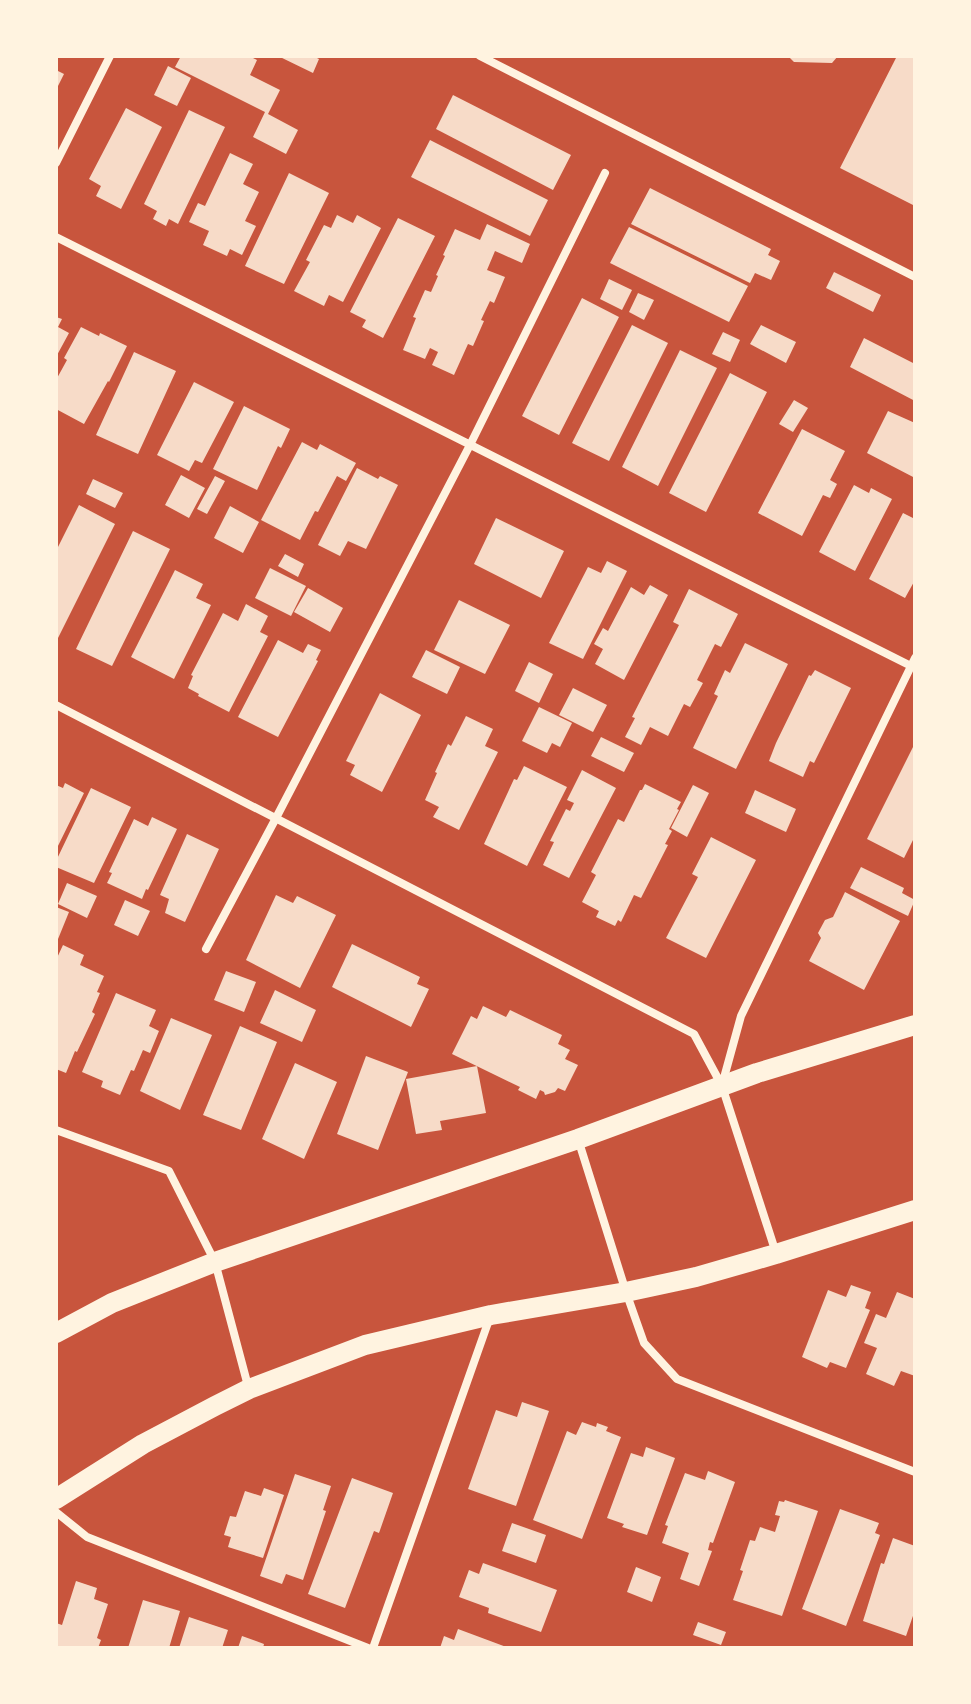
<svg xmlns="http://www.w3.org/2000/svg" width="971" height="1704" viewBox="0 0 971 1704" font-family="'Asap Condensed',sans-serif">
<rect width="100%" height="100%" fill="#c8553d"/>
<!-- building -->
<path fill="#f7dbc8" d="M181,56h68l8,4 -7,15 30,15 -12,24 30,16 -12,24 -33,-17 12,-25 -90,-45z
M278,56h35l6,3 -6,14z
M788,56h50l-6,7 -38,-1z
M897,56h18v150l-75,-38z
M168,66l23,12 -14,28 -23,-11z
M56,70l8,4 -8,16z
M453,95l118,60 -18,35 -117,-61z
M126,108l36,19 -41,82 -25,-13 5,-10 -12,-7z
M189,110l36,17 -47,97 -9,-5 -3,7 -13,-7 4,-8 -13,-7z
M430,140l118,60 -18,36 -119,-59z
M230,153l23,11 -10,20 16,8 -14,29 11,5 -14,29 -12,-6 -3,7 -24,-11 6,-14 -20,-9 9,-19 7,3z
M289,173l40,20 -45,91 -39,-18z
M650,188l121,61 -3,6 12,6 -9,19 -16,-7 -5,10 -119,-59z
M337,215l16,8 4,-8 24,13 -38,74 -14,-7 -5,11 -30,-15 16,-29 -4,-2 18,-35 7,3z
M398,218l37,18 -52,102 -21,-11 4,-7 -16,-8z
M487,224l43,20 -8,19 -27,-12 -8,19 18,7 -11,26 -4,-2 -9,19 3,1 -11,25 -5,-2 -14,31 -22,-10 6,-13 -8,-4 -5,11 -22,-9 13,-32 -3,-1 12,-27 6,2 7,-16 -2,-1 9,-19 -2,-1 12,-26 25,11z
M629,227l119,59 -19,36 -119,-59z
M834,272l47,23 -8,17 -47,-24z
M609,279l23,11 -10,20 -22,-11z
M638,293l16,7 -10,20 -15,-8z
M582,298l37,19 -60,118 -37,-19z
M56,317l6,2 -4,8 11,6 -13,24z
M632,325l36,18 -59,118 -37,-18z
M761,325l35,17 -10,21 -36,-19z
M81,327l18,9 1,-3 27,13 -18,36 -1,-1 -24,43 -28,-15v-29l11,-20 -3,-2z
M723,332l17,8 -10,22 -18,-8z
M864,338l51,26v37l-65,-34z
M680,350l37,18 -59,118 -36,-19z
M134,352l42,19 -38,83 -42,-19z
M730,373l37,19 -61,120 -37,-19z
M194,382l40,20 -32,61 -7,-3 -6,11 -32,-16z
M794,400l14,8 -15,24 -14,-8z
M244,406l46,23 -9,19 -3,-2 -21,44 -44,-21z
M888,411l27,12v55l-48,-25z
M802,429l43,22 -15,29 7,4 -7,14 -7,-3 -21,41 -44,-23z
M302,442l15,8 3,-6 36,19 -10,18 -9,-5 -19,36 -3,-1 -15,29 -39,-20z
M357,468l21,11 2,-3 18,9 -32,64 -18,-8 -8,15 -22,-11z
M181,475l24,13 -16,30 -24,-13z
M215,476l10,5 -18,33 -10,-5z
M93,479l30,14 -8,15 -29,-14z
M854,485l15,8 2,-5 21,11 -37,72 -36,-19z
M79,505l36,19 -59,118v-91z
M230,506l29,16 -16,31 -29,-15z
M903,513l12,6v61l-10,18 -36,-19z
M496,518l68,33 -23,47 -67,-34z
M133,531l37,18 -58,117 -36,-17z
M285,554l19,10 -6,13 -20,-11z
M607,561l20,10 -44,88 -34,-16 39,-76 13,6z
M270,568l36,18 -15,30 -36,-18z
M175,570l28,14 -7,14 15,7 -37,74 -43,-22z
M650,585l18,10 -44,85 -29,-16 8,-15 -9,-5 9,-16 5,3 23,-44 13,8z
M308,588l35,20 -13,24 -36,-20z
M689,589l49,25 -17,33 -6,-3 -18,36 6,3 -13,24 -6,-3 -16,32 -18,-9 -9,18 -16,-8 10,-19 -3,-1 47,-92 -6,-3z
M459,600l51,25 -25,49 -51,-24z
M246,604l22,12 -8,16 8,4 -39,76 -31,-16 1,-2 -11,-6 5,-12 -2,-1 32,-62 15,8z
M278,640l25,13 5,-9 13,6 -5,10 2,1 -40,76 -40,-20z
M745,643l43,21 -52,105 -43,-21 25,-52 -4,-2 11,-24 5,3z
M426,650l34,17 -13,27 -35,-17z
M529,662l24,12 -14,29 -24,-12z
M815,670l36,18 -37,75 -4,-2 -7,16 -34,-16 7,-18 33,-68 2,1z
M573,688l34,17 -14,27 -34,-17z
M380,693l41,22 -39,77 -32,-17 5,-10 -9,-4z
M539,707l33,16 -12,24 -8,-4 -5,10 -25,-12z
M466,716l27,13 -8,17 13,6 -39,78 -26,-13 6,-10 -14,-7 12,-27 -2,-1 13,-28 3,2z
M601,737l33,16 -10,19 -33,-16z
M915,743v93l-11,22 -37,-19z
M524,766l43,21 -40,79 -43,-22 30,-65 3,1z
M582,770l34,18 -47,90 -26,-13 11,-23 -4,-1 16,-32 4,2 4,-8 -7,-3z
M65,783l19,10 -28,57v-65l7,3z
M645,784l36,18 -4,7 2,1 -10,19 3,2 -7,13 3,1 -27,53 -7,-3 -13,27 -3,-2 -3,6 -19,-9 3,-6 -17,-9 14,-27 -5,-3 27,-53 6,3 16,-32h2z
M693,785l16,8 -22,44 -16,-9z
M91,788l40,19 -37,76 -38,-16v-6z
M755,790l41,19 -10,23 -41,-19z
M152,817l25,12 -29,61 -2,-1 -4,10 -35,-16 5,-10 -3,-1 25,-53 14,7z
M187,834l32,15 -34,73 -20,-9 4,-14 -9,-4z
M711,837l45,23 -50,98 -40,-20 32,-61 -6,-3z
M861,867l43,21 -2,5 13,7 -7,16 -58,-28z
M67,883l30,13 -10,22 -29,-14z
M845,892l55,29 -36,69 -55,-29 12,-23 -3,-5 7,-13 8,-3z
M276,895l17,8 4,-7 39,19 -36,73 -54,-28z
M125,900l25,11 -12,25 -24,-11z
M56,907l13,5 -13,32z
M352,944l68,33 -3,7 12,5 -18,38 -79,-40z
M63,945l21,10 -4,10 24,11 -7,16 3,1 -8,19 3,2 -18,38 -2,-1 -9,22 -10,-4v-109z
M226,971l30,11 -12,30 -30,-12z
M275,990l41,20 -14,32 -42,-19z
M116,993l40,17 -7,16 10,5 -9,22 -7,-3 -9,21 -3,-1 -11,25 -19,-8 2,-6 -21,-9z
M483,1006l23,11 4,-7 52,25 -4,9 12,6 -5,9 13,6 -13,26 -7,-3 -3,4 -10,3 -1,-3 -4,-2 -4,9 -18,-9 2,-3 -68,-33 19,-38 6,3z
M171,1018l41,17 -32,75 -40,-19z
M240,1026l37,16 -36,88 -38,-15z
M366,1056l42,16 -30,78 -41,-16z
M295,1063l42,19 -33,77 -42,-20z
M477,1066l9,47 -46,8 2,9 -26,4 -10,-55z
M851,1285l20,7 -6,16 5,2 -24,58 -16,-6 -3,6 -25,-11 26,-67 18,7z
M897,1292l18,7v77l-14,-5 -7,15 -28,-12 11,-26 -13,-5 12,-29 10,4z
M522,1402l27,9 -33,95 -48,-17 28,-79 21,7z
M582,1422l14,5 1,-4 11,4 -2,4 15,6 -39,102 -49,-19 34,-89 9,4z
M646,1447l29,11 -28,77 -25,-8 2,-3 -17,-6 24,-65 12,4z
M708,1471l27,11 -22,61 -3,-1 -2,8 4,1 -13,35 -19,-7 9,-26 -27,-10 6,-17 -3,-1 20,-52 20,7z
M295,1474l36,12 -8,24 3,1 -23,69 -17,-6 -4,10 -22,-8z
M352,1478l41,15 -14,40 -5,-2 -29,77 -37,-14z
M264,1488l20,7 -21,63 -35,-11 3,-10 -7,-2 6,-19 6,1 9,-26 16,5z
M785,1500l33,11 -36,105 -49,-16 10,-29 -3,-1 10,-30 5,1 5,-14 15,5 5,-16 -5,-1 4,-14 5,1z
M840,1509l39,14 -4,10 5,2 -34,91 -44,-17z
M512,1523l34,12 -10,28 -34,-12z
M893,1538l22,8v64l-9,26 -43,-15 18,-58 3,1z
M483,1563l74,27 -16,42 -53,-19 1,-5 -30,-11 10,-27 10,4z
M636,1567l25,10 -9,25 -25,-10z
M76,1581l21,7 -3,11 14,5 -11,34 4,2 -3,8h-42v-25l6,2z
M143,1600l37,11 -11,37h-41z
M189,1617l39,13 -6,18h-43z
M698,1622l28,10 -5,13 -28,-10z
M458,1629l51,19h-69l4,-12 10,4z
M242,1636l22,8 -1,4h-25z"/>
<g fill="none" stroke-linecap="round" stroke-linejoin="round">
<!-- minor -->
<path stroke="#fff3e0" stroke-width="8" d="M480,56l435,221
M56,163l54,-107
M56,237l859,431
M56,705l638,329 28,52 54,167
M206,949l70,-131 194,-373 135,-272
M722,1085l19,-69 174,-358
M56,1130l113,41 46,91 33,124
M578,1139l48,153 18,51 33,36 238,93
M56,1512l31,25 281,111
M373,1648l117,-331"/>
<!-- primary -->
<path stroke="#fff3e0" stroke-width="20" d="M56,1333l56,-30 103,-41 363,-123 179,-66 158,-48
M56,1499l87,-55 72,-38 34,-17 116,-44 126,-30 135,-23 70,-15 80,-23 139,-44"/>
</g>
<!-- border -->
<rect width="971" height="1704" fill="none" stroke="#fff3e0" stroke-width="116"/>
</svg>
